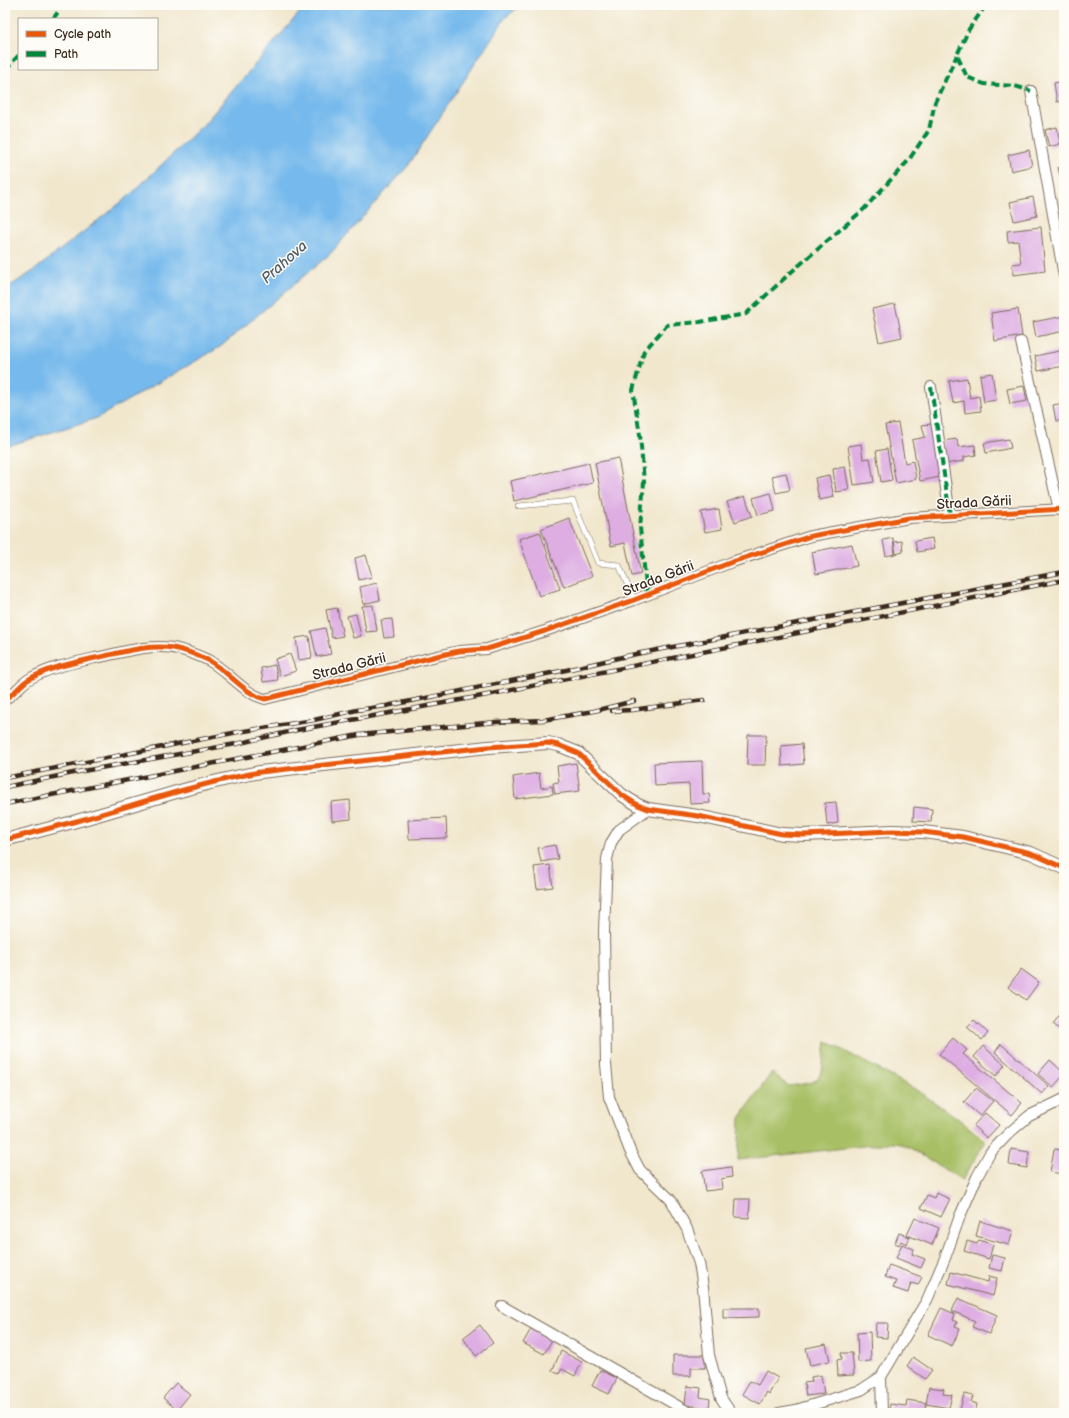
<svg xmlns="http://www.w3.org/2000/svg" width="1069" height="1418" viewBox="0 0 1069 1418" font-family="'Balsamiq Sans',sans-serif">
<rect width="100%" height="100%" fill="#fdfcf7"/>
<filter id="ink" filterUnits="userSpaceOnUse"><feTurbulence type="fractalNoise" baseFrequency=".025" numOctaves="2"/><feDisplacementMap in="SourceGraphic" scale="8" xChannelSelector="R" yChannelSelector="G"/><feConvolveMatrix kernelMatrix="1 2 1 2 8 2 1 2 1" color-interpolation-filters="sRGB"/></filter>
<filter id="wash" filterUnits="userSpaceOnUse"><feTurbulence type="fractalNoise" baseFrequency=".012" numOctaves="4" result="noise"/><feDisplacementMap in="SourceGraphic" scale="16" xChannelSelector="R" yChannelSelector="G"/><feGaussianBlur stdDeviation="0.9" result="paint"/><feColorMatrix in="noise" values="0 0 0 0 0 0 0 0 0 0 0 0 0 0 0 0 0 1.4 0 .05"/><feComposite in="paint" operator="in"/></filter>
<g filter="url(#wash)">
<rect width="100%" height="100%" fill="#f1e7cd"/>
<!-- green -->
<path fill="#a8bf65" stroke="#727442" d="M826,1041l89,48 41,28 30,24 -24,39 -52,-32 -8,-4 -12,-1 -152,17 2,-42 32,-46 11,10 6,4 21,-3 7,-4 5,-8z"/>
<!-- water -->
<path fill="#76b9ec" stroke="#587285" d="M306,5h215l-16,13 -97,148 -78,88 -110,93 -123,71 -92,29v-158l27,-17 97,-76 75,-72z"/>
<g id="blocks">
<!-- building -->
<path fill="#deaee3" d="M1064,81v20l-7,1 -3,-19z
M1057,127l3,17 -11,3 -4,-17z
M1029,150l3,16 -21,5 -3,-16z
M1064,166v9l-4,1 -2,-9z
M1033,197l4,19 -23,5 -4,-19z
M1041,227l4,44 -32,4 -1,-11 9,-1 -3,-22 -10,1 -1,-11z
M895,304l7,33 -23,5 -7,-33z
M1018,309l4,27 -27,5 -4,-28z
M1064,316v15l-28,6 -3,-15z
M1064,350v16l-26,5 -3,-15z
M992,373l4,27 -12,2 -4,-27z
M967,378l3,20 9,-2 2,15 -16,2 -1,-12 -11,2 -4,-22z
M1024,386l3,15 -17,3 -3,-15z
M1064,403v17l-8,1 -3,-16z
M898,423l7,40 8,-2 3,18 -20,4 -11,-58z
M931,424l9,53 -20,4 -8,-41 13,-3 -3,-12z
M957,439l1,8 17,-2 1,10 -12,2v4l-19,3 -3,-23z
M1009,439l2,9 -25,5 -2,-10z
M861,444l2,15 7,-1 4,24 -20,3 -6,-39z
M887,449l5,31 -11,2 -5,-31z
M618,458l23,116 -9,2 -7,-33 -14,3 -16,-83z
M589,463l4,20 -79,18 -4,-20z
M845,467l4,23 -13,2 -3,-23z
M786,473l4,17 -14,3 -4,-17z
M829,475l5,22 -15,3 -4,-22z
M771,493l4,18 -17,4 -5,-17z
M745,496l7,20 -17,6 -8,-20z
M719,509l3,20 -17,3 -4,-20z
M569,518l23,58 -28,11 -23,-58z
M540,532l20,57 -21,7 -20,-57z
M893,538l2,16 -9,2 -3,-16z
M932,538l2,11 -17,3 -2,-11z
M902,541l1,11 -7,2 -2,-12z
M852,544l5,22 -41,8 -4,-22z
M366,555l6,22 -13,3 -4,-22z
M377,583l3,17 -17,4 -3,-17z
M373,605l4,26 -11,1 -4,-26z
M337,608l6,28 -11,2 -6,-28z
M356,614l5,22 -8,2 -6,-22z
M392,619l2,18 -10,1 -3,-18z
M325,628l6,26 -14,3 -6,-26z
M309,636l3,22 -13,2 -3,-22z
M290,654l6,17 -16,5 -5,-17z
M275,665l3,15 -15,2 -2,-14z
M748,735h18l-1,30h-18z
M802,744l2,20 -22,2 -1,-20z
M702,761l1,33h6l1,9 -20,1 -1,-20 -34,2 -1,-23z
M576,763l4,28 -25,3 -2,-11 6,-1 -2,-16z
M539,773l2,15 11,-2 1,8 -38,5 -2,-22z
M350,800l1,19 -19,2 -1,-19z
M836,802l2,21 -11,2 -2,-22z
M914,807l18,2 -1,13 -18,-1z
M446,818l1,20 -38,1 -1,-19z
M555,845l3,14 -17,3 -3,-14z
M550,865l3,22 -16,2 -3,-22z
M1021,969l18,13 -13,18 -18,-13z
M1064,1009v24l-11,-9z
M974,1020l14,13 -6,7 -15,-13z
M953,1038l14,12 -4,4 59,49 -10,12 -73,-61z
M1001,1044l48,42 -7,8 -47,-42z
M983,1046l22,19 -9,11 -22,-19z
M1050,1060l14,13v2l-11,12 -15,-13z
M976,1088l17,13 -13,15 -16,-14z
M985,1113l14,12 -12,13 -14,-12z
M1011,1149l18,3 -2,16 -18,-3z
M1054,1149l10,1v24l-14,-2z
M731,1167l1,10 -11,2 1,10 -17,2 -3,-20z
M936,1193l14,6 -9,18 -20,-9 6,-13 7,3z
M736,1199h14l-1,19 -14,-1z
M915,1218l24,10 -7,17 -25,-10z
M980,1221l33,10 -4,14 -33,-9z
M899,1233l11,4 -3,7 -6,-3 -2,4 -4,-2z
M979,1240l14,5 -4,14 -25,-8 3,-10 10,3z
M902,1244l12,5 -2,5 13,5 -4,9 -25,-10z
M992,1255l13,3 -3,13 -13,-3z
M889,1265l33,12 -4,8 -7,-2 -3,10 -15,-5 3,-7 -11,-4z
M951,1272l37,10 1,-6 8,2 -4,18 -45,-12z
M958,1298l39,17 -8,19 -17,-7 3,-6 -23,-10z
M723,1308h36v9l-36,1z
M941,1308l14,6 -2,6 4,2 -2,5 5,2 -8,17 -24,-11z
M876,1323h12l-1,15 -12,-1z
M480,1325l13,18 -17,13 -13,-18z
M531,1329l21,11 -8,14 -21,-11z
M870,1332l1,29 -13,1 -1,-29z
M826,1344l4,17 -20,4 -4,-17z
M561,1351l21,11 -7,14 -13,-7 -3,5 -7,-3z
M841,1353h11l2,22 -16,1 -1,-16 5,-1z
M673,1355h32v13h-14v8h-18z
M913,1357l19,13 -7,9 -18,-13z
M600,1370l17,8 -8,16 -17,-8z
M766,1371l12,7 -9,16 -2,-2 -7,12 -18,-10 8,-13 8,4z
M821,1375l3,19 -18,2 -2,-13 8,-1 -1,-5z
M176,1383l14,11 -13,16 -14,-12z
M687,1386l14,2 -1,9 10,2 -1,9 -24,-3z
M929,1387l15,2 -1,5 9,1 -3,13 -23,-4z
M964,1394l9,2 -2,6 6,2 -2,9 -15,-3z
M907,1400l19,3 -1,10h-36l1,-9 16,2z"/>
</g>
</g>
<g filter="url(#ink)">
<use href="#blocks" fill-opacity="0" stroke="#7b6c5b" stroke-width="1"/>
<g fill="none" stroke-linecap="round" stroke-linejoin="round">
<defs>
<path id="service" d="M518,506l55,-5 25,62 21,2 15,35"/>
<path id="minor" d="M1031,91l33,185
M1021,342l38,168
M931,387l19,128
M5,699c10,-5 16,-16 26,-21 20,-11 42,-15 64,-20 25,-5 52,-14 78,-10 12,2 24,7 35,12 20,11 36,34 57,39l172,-43 22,-5 28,-2 58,-18 89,-31 98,-38 79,-26 98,-18 155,-9
M648,809l-29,21 -8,13 -4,16 -3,72 2,133 3,33 21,54 10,19 31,30 16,29 12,34 4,24 6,68 12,43 10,15
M502,1306l188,107
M881,1377l1,36
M779,1413l17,-3
M790,1413l6,-3 65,-20 20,-13 46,-77 18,-42 15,-42 17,-39 13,-24 19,-20 20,-17 35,-17"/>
<path id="tertiary" d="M5,840c23,-6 45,-12 68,-18 62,-17 123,-38 187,-50l228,-25 60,-4 10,2 20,8 44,42 16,10 10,4 50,7 84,18 22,1 88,-4 31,1 40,5 68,16 33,15"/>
</defs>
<!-- service casing -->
<use href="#service" stroke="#7b6c5b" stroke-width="6"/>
<!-- minor casing -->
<use href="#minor" stroke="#7b6c5b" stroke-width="12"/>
<!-- tertiary casing -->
<use href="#tertiary" stroke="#7b6c5b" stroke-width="14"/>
<!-- service -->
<use href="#service" stroke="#fff" stroke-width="5"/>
<!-- minor -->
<use href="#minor" stroke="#fff" stroke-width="10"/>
<!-- tertiary -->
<use href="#tertiary" stroke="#fff" stroke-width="12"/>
<defs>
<path id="rail" d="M612,711l20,-1 72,-10
M5,778l233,-46 76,-12 43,-10 29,-4 180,-36 65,-15 433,-83
M5,787l78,-16 153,-27 61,-14 185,-34 582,-116
M5,804l354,-69 137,-13 47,-2 51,-9 40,-10"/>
</defs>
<!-- rail casing -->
<use href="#rail" stroke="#3b2a1e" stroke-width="4.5"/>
<!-- rail -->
<use href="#rail" stroke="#fdfcf7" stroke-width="3" stroke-dasharray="9" stroke-linecap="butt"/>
<!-- quiet -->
<path stroke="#00873e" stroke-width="4" stroke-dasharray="8 4" stroke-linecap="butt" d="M986,5l-17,24 -12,26 10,22 17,7 31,2 16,5
M53,19l10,-14
M5,70l14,-15
M931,387l19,128
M647,595l-7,-67 4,-46 -4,-47 -7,-45 11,-39 23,-26 33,-3 46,-8 43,-40 74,-64 45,-49 21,-31 6,-28 22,-47"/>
<defs>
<path id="cycleway" d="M5,699c10,-5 16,-16 26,-21 20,-11 42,-15 64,-20 25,-5 52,-14 78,-10 12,2 24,7 35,12 20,11 36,34 57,39l172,-43 22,-5 28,-2 58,-18 89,-31 98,-38 79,-26 98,-18 155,-9
M5,840c23,-6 45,-12 68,-18 62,-17 123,-38 187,-50l228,-25 60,-4 10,2 20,8 44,42 16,10 10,4 50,7 84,18 22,1 88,-4 31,1 40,5 68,16 33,15"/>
</defs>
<!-- cycleway casing -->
<use href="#cycleway" stroke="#fdfcf7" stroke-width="8"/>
<!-- cycleway -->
<use href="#cycleway" stroke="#e8590c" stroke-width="5"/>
</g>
</g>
<g text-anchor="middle" stroke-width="3" stroke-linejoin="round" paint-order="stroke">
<!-- street labels -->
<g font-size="14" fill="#3b2a1e" stroke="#fdfcf7">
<text transform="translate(974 502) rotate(-3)" y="5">Strada Gării</text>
<text transform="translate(658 578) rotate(-21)" y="5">Strada Gării</text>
<text transform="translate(349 666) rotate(-14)" y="5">Strada Gării</text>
</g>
<!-- water labels -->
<g font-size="15" font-style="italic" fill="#505c66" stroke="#fdfcf7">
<text transform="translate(284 262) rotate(-42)" y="5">Prahova</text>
</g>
</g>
<!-- margin -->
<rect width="1069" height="1418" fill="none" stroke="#fdfcf7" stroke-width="20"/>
<!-- legend -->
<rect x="18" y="18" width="140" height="52" fill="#fdfcf7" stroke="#afa8a0"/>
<rect x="26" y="31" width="20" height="6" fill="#e8590c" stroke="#afa8a0"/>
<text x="54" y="38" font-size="12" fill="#3b2a1e">Cycle path</text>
<rect x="26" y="51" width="20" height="6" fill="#00873e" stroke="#afa8a0"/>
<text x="54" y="58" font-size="12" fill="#3b2a1e">Path</text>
</svg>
